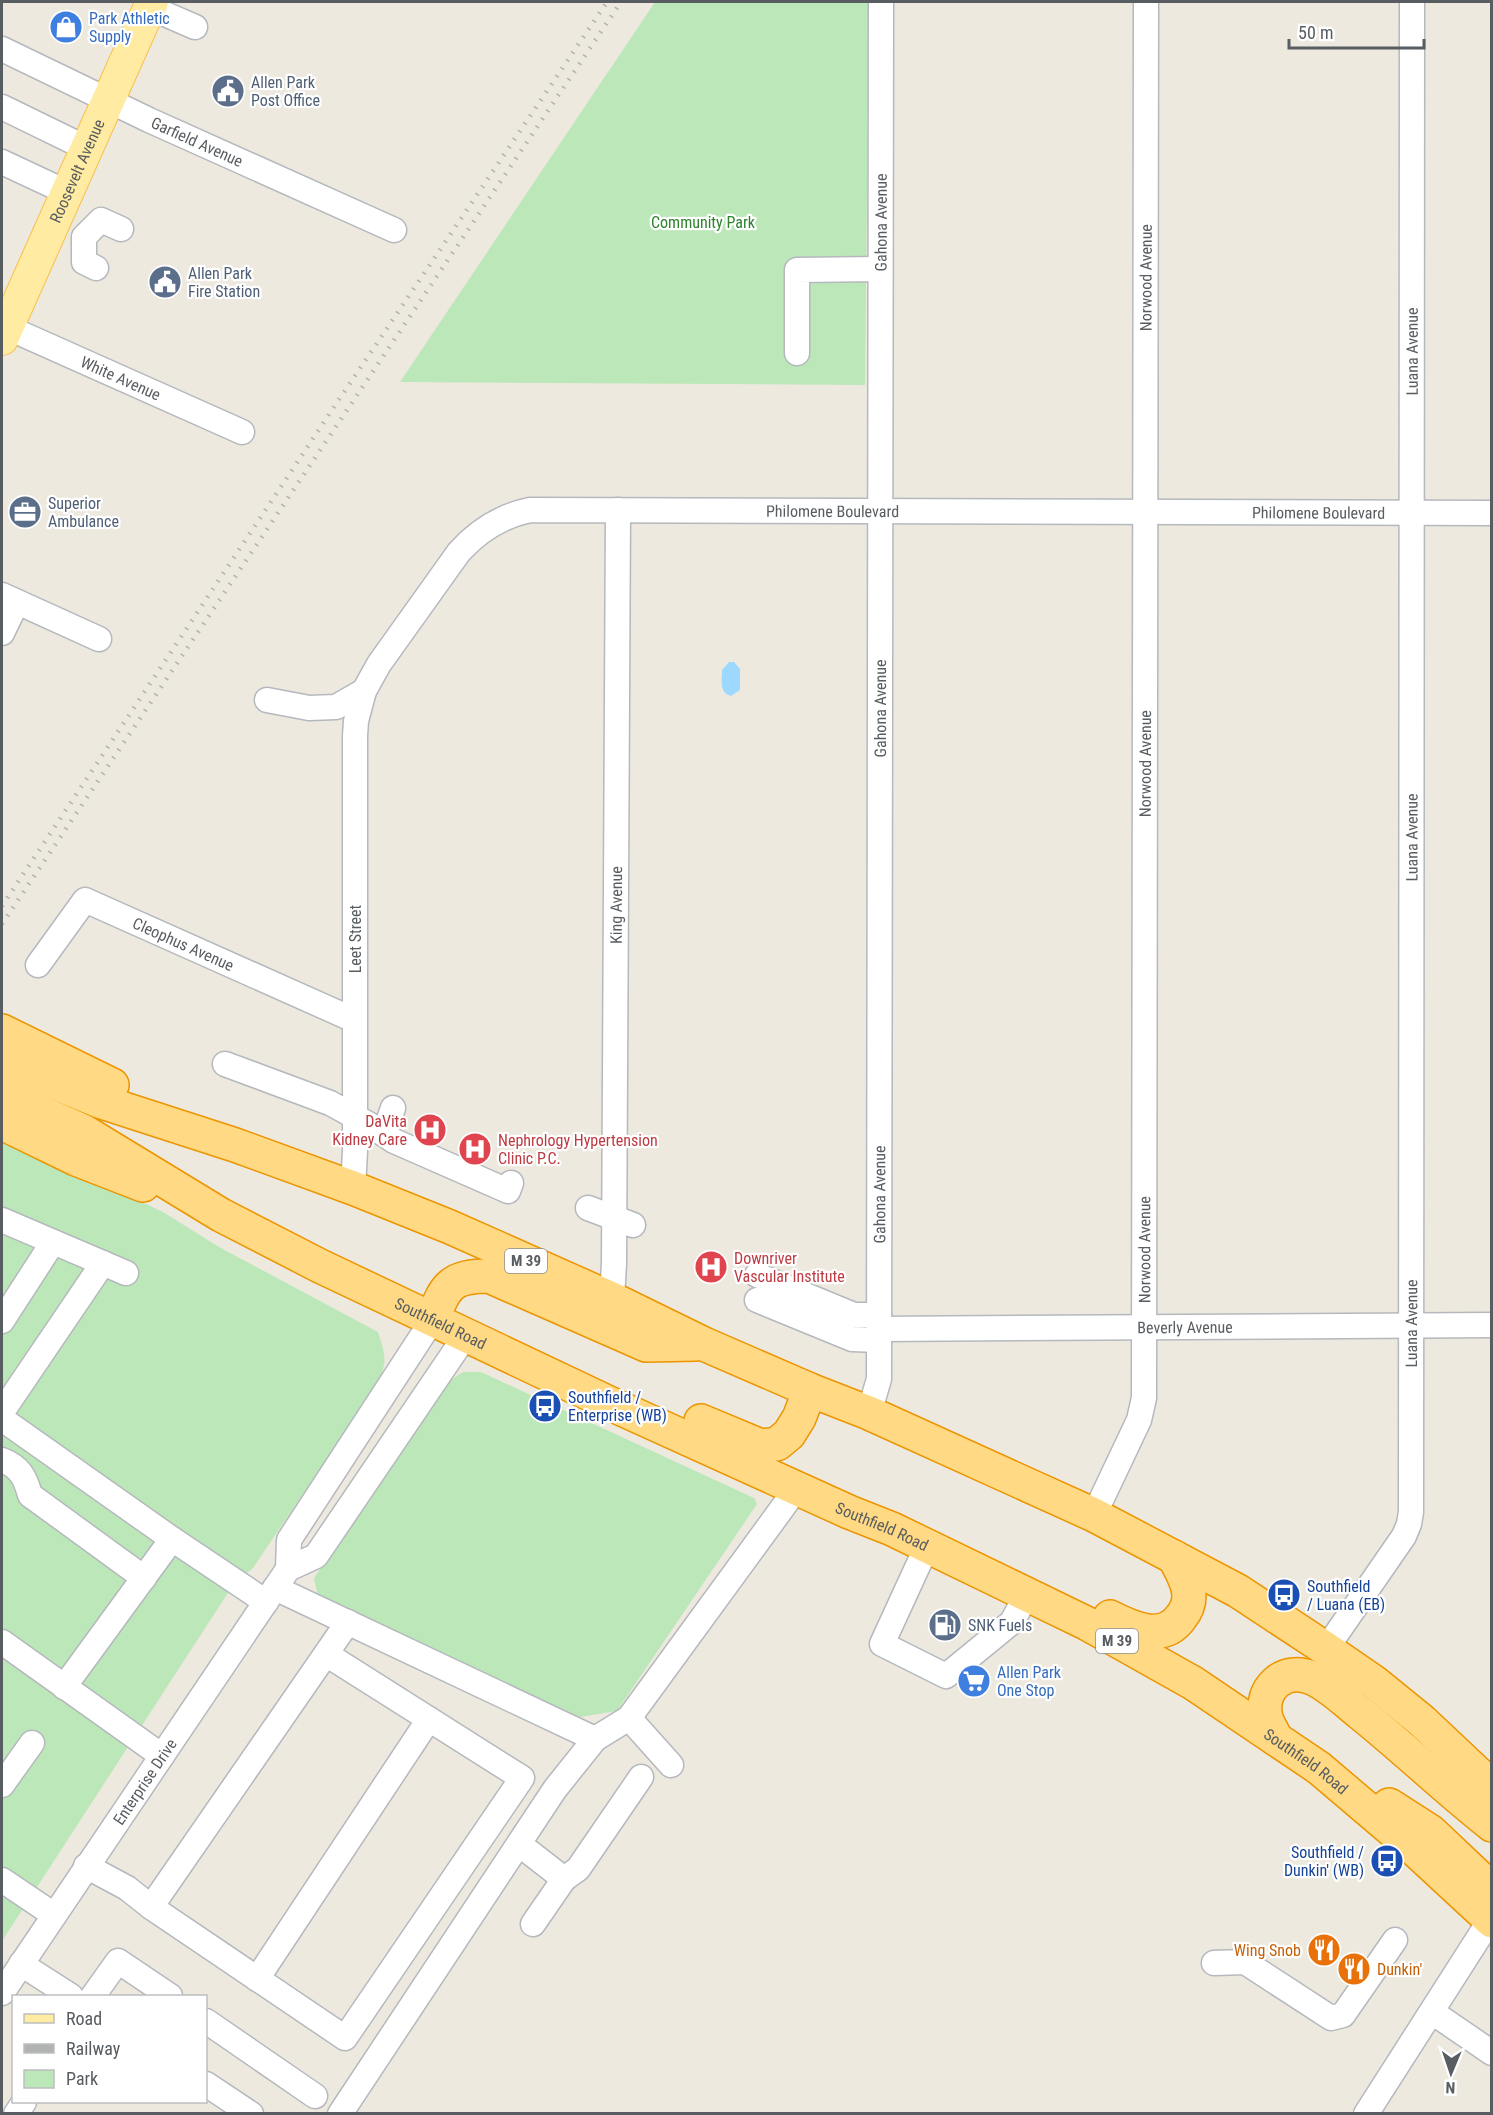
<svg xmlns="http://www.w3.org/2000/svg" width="1493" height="2115" viewBox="0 0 1493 2115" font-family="'Roboto Condensed',sans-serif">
<rect width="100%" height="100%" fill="#ede9df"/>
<!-- green -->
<path fill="#bce7b9" d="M655,2h214l-4,383 -465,-3z
M2,1137l161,75 56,35 159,85c7,23 10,28 0,51l-125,185 -7,6 -7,2 -237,365z
M463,1372h18l273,126 3,6 -140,207 -37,6 -256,-114 -7,-11 -3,-14 135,-197z"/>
<!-- water -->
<path fill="#9dd9ff" d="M729,662h5l6,7v21l-9,6c-12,-3 -9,-16 -9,-26z"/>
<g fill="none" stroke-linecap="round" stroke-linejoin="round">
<defs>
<g id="minor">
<path d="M149,7l46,20"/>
<path id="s1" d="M2,49l147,71 245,110"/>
<path d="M2,107l84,41"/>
<path d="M2,162l64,30"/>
<path d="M96,268l-12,-6v-25l17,-17 20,9"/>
<path id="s2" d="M2,325l240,107"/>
<path d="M797,353v-83l83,-1"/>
<path d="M2,595l97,44"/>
<path d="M2,633l15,-31"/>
<path id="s3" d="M267,700l42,8 27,-1 28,-16 15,-27 80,-112c19,-21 42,-36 71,-42l962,3"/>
<path id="s4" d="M38,965l47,-65 269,120"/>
<path d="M225,1064l105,39 42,23 22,15 114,50 3,-8"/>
<path d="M384,1134l9,-26"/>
<path d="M353,1188l2,-37v-415l1,-15 8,-30"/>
<path d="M588,1208l45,17"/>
<path d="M2,1220l124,53"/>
<path d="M757,1275l97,40h25"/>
<path id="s5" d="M612,1299l2,-36 4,-753"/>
<path d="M757,1300l95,39 27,1"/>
<path d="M2,1321l51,-79"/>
<path id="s6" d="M879,1329l613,-4"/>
<path d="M2,1412l101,-149"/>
<path id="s7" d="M869,1413l10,-34 2,-1377"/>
<path d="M2,1419l170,120 94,63"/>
<path d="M2,1460c18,7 23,17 28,35l114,83"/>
<path id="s8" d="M1094,1515l45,-95 5,-22 2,-1396"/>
<path d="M927,1546l-45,98 64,32 66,-54 15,-28"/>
<path d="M288,1569l1,-29 144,-221"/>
<path d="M275,1588l320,151"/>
<path d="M2,1642l160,114"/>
<path id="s9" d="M1326,1649l78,-113 5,-12 2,-12 1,-1510"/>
<path d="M326,1654l196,124 -177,260 -194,-131 197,-285"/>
<path d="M64,1687l108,-148"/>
<path d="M629,1718l42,47"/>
<path d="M2,1785l30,-42"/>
<path d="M519,1844l45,35 -31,45"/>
<path d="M86,1866l41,22 24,19"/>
<path d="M564,1879l14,-10 63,-92"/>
<path d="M2,1880l52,35"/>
<path d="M1214,1963l31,-1 86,56 12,-3 52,-75"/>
<path d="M21,1964l50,32"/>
<path d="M257,1979l172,-260"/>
<path id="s10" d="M2,1993l286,-424 28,-13 150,-221"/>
<path d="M93,1996l25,-35 52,35"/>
<path d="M1432,2012l60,41"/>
<path d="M206,2021l109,75"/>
<path d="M206,2084l45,30"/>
<path d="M16,2114l8,-12"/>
<path d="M340,2114l215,-325 40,-50 34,-21 168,-230"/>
<path d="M1366,2114l124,-194"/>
</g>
<g id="major">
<path id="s11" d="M2,339l150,-337"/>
</g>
<g id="highway">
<path d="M2,1031l110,54"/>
<path d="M2,1061l97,40 136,44 118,43 97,39 162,72 92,45 106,46 59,23 225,102 144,76 88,58 48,33 48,39 70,66"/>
<path id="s12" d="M2,1095l81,36 138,84 99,51 291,138 238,108 43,17 196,95 105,59 126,85 93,79 80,74"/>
<path d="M2,1123l74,36 67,26"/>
<path d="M433,1319c12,-34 19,-43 56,-43l157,69 50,-1"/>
<path d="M701,1421l60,25 16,-2 12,-10 10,-16 11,-28"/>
<path d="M1110,1617c22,11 53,26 71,0 5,-6 8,-13 8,-21 0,-14 -9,-27 -15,-39"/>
<path d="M1276,1739c-3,-7 -8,-14 -10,-21 -7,-29 18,-52 46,-40 17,7 33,23 48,35 45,36 86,76 132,112"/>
<path d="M1389,1805l42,27 55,52"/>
</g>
</defs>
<!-- minor casing -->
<use href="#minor" stroke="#b5b8bd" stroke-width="27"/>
<!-- major casing -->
<use href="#major" stroke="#fabf4b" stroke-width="34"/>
<!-- highway casing -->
<use href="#highway" stroke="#ec9500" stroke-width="36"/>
<!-- minor -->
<use href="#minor" stroke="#fff" stroke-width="24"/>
<!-- major -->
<use href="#major" stroke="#ffeba2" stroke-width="32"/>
<!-- highway -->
<use href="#highway" stroke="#ffd984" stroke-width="33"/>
<!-- rail -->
<path stroke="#b1b2b2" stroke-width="4.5" stroke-dasharray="1.5 8" stroke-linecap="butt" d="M2,906l336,-505 269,-399
M2,924l619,-922"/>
</g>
<!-- icons -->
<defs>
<symbol id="shop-disc" viewBox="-11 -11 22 22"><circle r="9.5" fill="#3f7fe0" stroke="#fff"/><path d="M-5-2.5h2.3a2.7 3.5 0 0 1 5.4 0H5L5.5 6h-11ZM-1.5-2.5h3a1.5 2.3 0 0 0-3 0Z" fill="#fff"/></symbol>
<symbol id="civic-disc" viewBox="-11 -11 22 22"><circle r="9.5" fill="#5c6f8a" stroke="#fff"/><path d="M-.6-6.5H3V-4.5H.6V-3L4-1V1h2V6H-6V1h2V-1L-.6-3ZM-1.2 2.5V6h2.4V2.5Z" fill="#fff"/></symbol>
<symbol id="office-disc" viewBox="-11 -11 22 22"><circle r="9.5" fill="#5c6f8a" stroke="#fff"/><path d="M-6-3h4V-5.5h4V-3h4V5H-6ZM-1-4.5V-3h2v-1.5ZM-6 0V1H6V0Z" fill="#fff"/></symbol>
<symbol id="hospital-disc" viewBox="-11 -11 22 22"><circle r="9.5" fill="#e0444e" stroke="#fff"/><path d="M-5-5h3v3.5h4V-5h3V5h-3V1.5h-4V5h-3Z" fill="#fff"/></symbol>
<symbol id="bus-disc" viewBox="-11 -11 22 22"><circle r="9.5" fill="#1a4fb4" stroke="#fff"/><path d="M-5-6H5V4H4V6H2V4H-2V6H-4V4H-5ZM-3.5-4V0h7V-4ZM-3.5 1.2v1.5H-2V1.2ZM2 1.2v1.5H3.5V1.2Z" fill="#fff"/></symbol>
<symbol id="fuel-disc" viewBox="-11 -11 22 22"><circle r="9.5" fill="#5c6f8a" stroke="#fff"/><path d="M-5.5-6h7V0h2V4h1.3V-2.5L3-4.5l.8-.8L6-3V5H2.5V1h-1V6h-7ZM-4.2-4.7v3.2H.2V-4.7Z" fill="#fff"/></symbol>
<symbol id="supermarket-disc" viewBox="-11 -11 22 22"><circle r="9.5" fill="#3f7fe0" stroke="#fff"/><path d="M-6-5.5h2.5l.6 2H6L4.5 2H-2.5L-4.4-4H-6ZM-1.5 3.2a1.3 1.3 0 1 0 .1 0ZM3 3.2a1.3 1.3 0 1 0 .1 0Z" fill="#fff"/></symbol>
<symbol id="restaurant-disc" viewBox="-11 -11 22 22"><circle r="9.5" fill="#e8710a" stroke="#fff"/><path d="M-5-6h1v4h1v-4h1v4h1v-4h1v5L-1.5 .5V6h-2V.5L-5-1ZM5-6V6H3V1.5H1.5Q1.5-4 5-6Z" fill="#fff"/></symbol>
</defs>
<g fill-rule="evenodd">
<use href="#shop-disc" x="47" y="8" width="38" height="38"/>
<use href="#civic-disc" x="209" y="72" width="38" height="38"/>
<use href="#civic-disc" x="146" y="263" width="38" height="38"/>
<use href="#office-disc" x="6" y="493" width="38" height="38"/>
<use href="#hospital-disc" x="411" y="1111" width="38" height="38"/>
<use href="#hospital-disc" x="456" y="1130" width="38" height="38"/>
<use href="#hospital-disc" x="692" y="1248" width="38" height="38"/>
<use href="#bus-disc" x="526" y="1387" width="38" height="38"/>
<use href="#bus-disc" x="1265" y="1576" width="38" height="38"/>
<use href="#fuel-disc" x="926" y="1606" width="38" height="38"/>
<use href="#supermarket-disc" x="955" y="1662" width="38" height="38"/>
<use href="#bus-disc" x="1368" y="1842" width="38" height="38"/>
<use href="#restaurant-disc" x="1305" y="1931" width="38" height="38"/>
<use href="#restaurant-disc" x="1335" y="1950" width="38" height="38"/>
</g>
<g text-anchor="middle" stroke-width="4.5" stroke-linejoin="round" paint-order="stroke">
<!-- shield labels -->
<g fill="#fff" stroke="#8a8e90" stroke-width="1.5">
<rect x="505" y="1249" width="42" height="24" rx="4.5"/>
<rect x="1096" y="1629" width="42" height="24" rx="4.5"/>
</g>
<g font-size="15" font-weight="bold" fill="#585d61">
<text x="526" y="1266">M 39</text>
<text x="1117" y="1646">M 39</text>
</g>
<!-- shop labels -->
<g font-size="16" fill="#366cbe" stroke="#fff" text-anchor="start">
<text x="89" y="24">Park Athletic<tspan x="89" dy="18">Supply</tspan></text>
<text x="997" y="1678">Allen Park<tspan x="997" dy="18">One Stop</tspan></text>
</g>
<!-- service labels -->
<g font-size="16" fill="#4e5e75" stroke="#fff" text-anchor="start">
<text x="251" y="88">Allen Park<tspan x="251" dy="18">Post Office</tspan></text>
<text x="188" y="279">Allen Park<tspan x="188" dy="18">Fire Station</tspan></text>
<text x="48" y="509">Superior<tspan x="48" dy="18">Ambulance</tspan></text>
<text x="968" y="1631">SNK Fuels</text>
</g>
<!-- street labels -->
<g font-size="16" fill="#585d61" stroke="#fff">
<text dy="6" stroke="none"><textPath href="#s1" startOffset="216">Garfield Avenue</textPath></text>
<text dy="6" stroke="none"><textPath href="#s11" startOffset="184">Roosevelt Avenue</textPath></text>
<text dy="6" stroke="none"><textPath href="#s7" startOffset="1192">Gahona Avenue</textPath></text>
<text dy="6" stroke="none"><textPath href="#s8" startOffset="1248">Norwood Avenue</textPath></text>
<text dy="6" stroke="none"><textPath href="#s9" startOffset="1323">Luana Avenue</textPath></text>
<text dy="6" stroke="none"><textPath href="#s2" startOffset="130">White Avenue</textPath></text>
<text dy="6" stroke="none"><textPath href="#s3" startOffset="657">Philomene Boulevard</textPath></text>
<text dy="6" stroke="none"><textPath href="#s3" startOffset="1143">Philomene Boulevard</textPath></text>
<text dy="6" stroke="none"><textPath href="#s7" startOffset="706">Gahona Avenue</textPath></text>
<text dy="6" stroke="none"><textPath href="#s8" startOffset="762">Norwood Avenue</textPath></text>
<text dy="6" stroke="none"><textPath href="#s9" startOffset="837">Luana Avenue</textPath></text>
<text dy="6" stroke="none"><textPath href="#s5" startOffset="394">King Avenue</textPath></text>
<text transform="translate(355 939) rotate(-90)" y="6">Leet Street</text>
<text dy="6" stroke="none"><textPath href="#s4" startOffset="188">Cleophus Avenue</textPath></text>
<text dy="6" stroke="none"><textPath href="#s7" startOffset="220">Gahona Avenue</textPath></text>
<text dy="6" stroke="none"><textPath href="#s8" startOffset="276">Norwood Avenue</textPath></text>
<text dy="6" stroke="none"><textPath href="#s12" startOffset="495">Southfield Road</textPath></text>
<text dy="6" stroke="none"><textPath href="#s9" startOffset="351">Luana Avenue</textPath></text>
<text dy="6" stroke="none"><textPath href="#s6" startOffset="306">Beverly Avenue</textPath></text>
<text dy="6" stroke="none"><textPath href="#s12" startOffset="981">Southfield Road</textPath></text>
<text dy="6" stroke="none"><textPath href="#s12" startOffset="1467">Southfield Road</textPath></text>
<text dy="6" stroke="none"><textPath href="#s10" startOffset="255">Enterprise Drive</textPath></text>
</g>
<!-- park labels -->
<g font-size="16" fill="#2e832e" stroke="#fff">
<text x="703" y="228">Community Park</text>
</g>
<!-- health labels -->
<g font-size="16" fill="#be3a42" stroke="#fff" text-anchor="start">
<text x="407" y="1127" text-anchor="end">DaVita<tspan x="407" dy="18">Kidney Care</tspan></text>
<text x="498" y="1146">Nephrology Hypertension<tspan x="498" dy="18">Clinic P.C.</tspan></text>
<text x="734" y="1264">Downriver<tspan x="734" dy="18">Vascular Institute</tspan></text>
</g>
<!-- transit labels -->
<g font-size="16" fill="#164399" stroke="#fff" text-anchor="start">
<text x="568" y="1403">Southfield /<tspan x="568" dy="18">Enterprise (WB)</tspan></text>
<text x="1307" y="1592">Southfield<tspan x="1307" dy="18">/ Luana (EB)</tspan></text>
<text x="1364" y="1858" text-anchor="end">Southfield /<tspan x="1364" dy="18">Dunkin' (WB)</tspan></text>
</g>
<!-- food labels -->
<g font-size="16" fill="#c56008" stroke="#fff" text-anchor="end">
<text x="1301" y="1956">Wing Snob</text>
<text x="1377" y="1975" text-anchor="start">Dunkin'</text>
</g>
</g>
<!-- border -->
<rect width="1493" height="2115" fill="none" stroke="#585d61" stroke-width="6"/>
<!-- legend -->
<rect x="12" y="1995" width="195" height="108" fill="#ffffff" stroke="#bcbec0" stroke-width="1.5"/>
<rect x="24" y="2014" width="30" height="9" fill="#ffeba2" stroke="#bcbec0" stroke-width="1.5"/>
<text x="66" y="2025" font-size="18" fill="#585d61">Road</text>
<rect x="24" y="2044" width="30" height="9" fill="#b1b2b2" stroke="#bcbec0" stroke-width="1.5"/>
<text x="66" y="2055" font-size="18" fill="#585d61">Railway</text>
<rect x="24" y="2070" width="30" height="18" fill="#bce7b9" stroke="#bcbec0" stroke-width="1.5"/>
<text x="66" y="2085" font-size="18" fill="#585d61">Park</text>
<!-- north arrow -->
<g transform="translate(1451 2073) rotate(182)" stroke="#ffffff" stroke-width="4.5" paint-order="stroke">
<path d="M0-4.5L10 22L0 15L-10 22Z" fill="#585d61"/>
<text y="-9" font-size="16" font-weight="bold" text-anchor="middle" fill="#585d61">N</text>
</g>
<!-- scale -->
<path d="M1289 39v9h135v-9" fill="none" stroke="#585d61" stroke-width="3"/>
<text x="1298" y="39" font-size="18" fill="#585d61" stroke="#ffffff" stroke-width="4.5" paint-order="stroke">50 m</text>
</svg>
